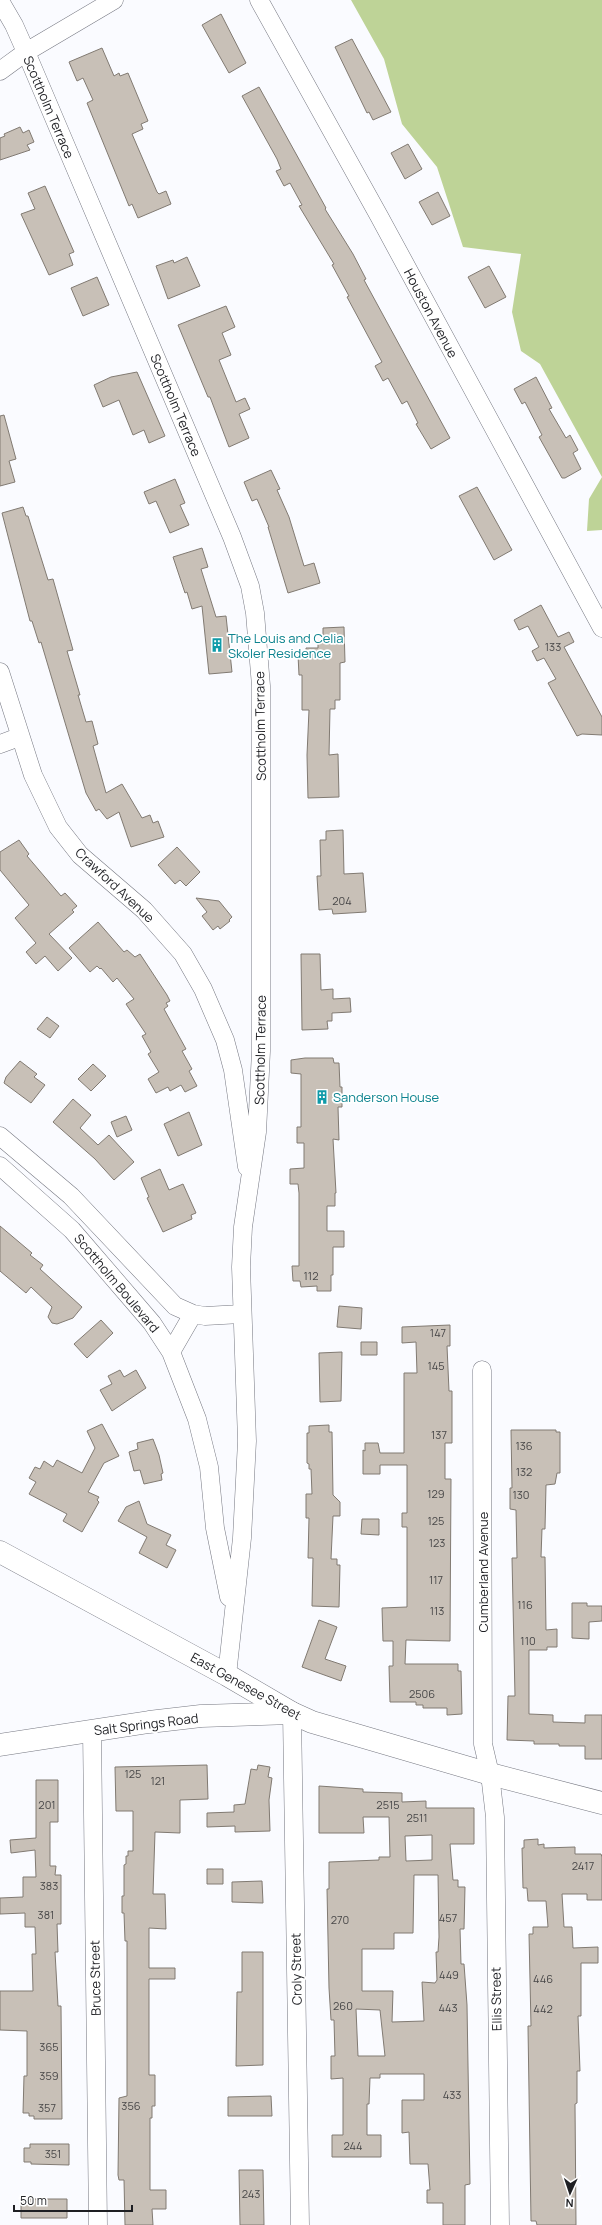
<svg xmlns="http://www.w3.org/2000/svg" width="602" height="2225" viewBox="0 0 602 2225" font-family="Manrope,sans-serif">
<rect width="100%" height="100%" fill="#fafbff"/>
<!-- forest -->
<path fill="#bed397" d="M351,0h251v530l-15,1 2,-32 13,-22 -62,-113 -19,-13 -9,-39 9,-58 -58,-7 -26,-80 -35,-43 -18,-65z"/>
<!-- building -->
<path fill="#c8c0b7" stroke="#817a72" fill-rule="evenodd" d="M221,14l25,49 -17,10 -27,-48z
M352,39l39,73 -18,8 -4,-8 -2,1 -32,-66z
M102,48l12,28 5,-3 1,3 8,-3 20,48 -7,3 2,5 -11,5 25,58 2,2 7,-3 5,13 -33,14 -6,-14 -3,2 -42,-103 6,-3 -10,-22 -6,3 -8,-19z
M259,87l67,121 -1,1 28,45 13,25 -2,1 86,158 -19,11 -15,-25 2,-1 -11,-22 -5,3 -14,-26 -5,3 -8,-15 7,-4 -35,-65 2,-1 -17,-31 2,-1 -35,-58 3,-1 -12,-22 -6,3 -8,-15 5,-2 -4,-10 -35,-63z
M20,127l3,6 6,-3 5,12 -7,3 3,5 -30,10v-22l5,-2 -1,-2z
M408,144l14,25 -17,10 -14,-26z
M45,186l29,66 -5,2 4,11 -24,10 -28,-61 14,-5 -7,-16z
M438,192l12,24 -18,9 -13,-23z
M187,257l13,29 -32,13 -12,-33 17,-6 1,3z
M489,266l17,31 -21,11 -17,-31z
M97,277l12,28 -26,11 -12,-28z
M226,306l9,21 -13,6 9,22 -12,5 17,42 9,-4 5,11 -11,5 10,24 -20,9 -19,-50h-2l-30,-72z
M137,372l28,64 -16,7 -5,-13 -11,5 -14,-35 -16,7 -9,-22 17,-8z
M536,377l16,31 -3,1 17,29 4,-3 8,15 -5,3 8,16 -16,9h-3l-23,-41 3,-2 -17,-33 -3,2 -8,-15z
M4,415l12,44 -7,2 6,21 -15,4v-70z
M271,470l9,19 -3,1 12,27 15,49 10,-3 6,20 -32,10 -20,-66h1l-12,-28 -5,2 -8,-19z
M175,479l10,24 -5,2 9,20 -19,8 -14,-32 -7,3 -5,-12z
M477,487l35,63 -18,10 -35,-64z
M23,507l3,9h2l20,64 5,-1 20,71 -6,1 13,44h-2l8,27 6,-1 6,23 -5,2 13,47 16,-9 20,34 8,-3 3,8 5,-2 6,16 -33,10 -12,-35 -12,7 -8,-10 -3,2 -10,-18 -45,-151 -2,1 -7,-22h-2l-28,-108z
M202,548l6,19 -7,2 15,48 10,-1 6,56 -23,2 -7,-68 -10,3 -5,-17 -2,1 -12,-36z
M541,605l17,32 11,-5 5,10 -10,5 38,70v18l-20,-1 -5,2 -29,-53 8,-4 -12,-21 -7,3 -5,-10 7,-4 -11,-21 -9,4 -5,-10z
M344,627l1,35 -5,1v37h-5v9h-5l-1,46 9,-1 1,43 -31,1 -1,-43 2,-45h-7v-35h-3l-1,-20h8v-7h12v-7l5,1v-14z
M343,830l1,44 19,-1 3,39 -33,2 -1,-5 -13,1 -2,-34h4l-1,-36h6v-9z
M19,840l10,14 -2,2 34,40 4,-3 12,13 -5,4 2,2 -25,22 23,24 -14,13 -13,-15 -9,8 -10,-12 10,-9 -21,-25 14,-13 -29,-35v-18z
M177,847l23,25 -14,14 -6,-6 -5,4 -17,-19z
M196,898l23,3 13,16 -3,3 1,1 -10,8 -2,-3 -5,4 -11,-14 5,-4z
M98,922l26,30 3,-2 8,7 5,-3 27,41 3,6 -4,2 2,3 -4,3 22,40 -4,2 10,18 -3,2 8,15 -12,6 -4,-7 -11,6 -2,-4 -12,6 -8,-14 11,-7 -11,-18 3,-2 -9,-16 4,-2 -20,-30 8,-5 -17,-21 -4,4 -12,-14 -1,1 -3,-3 -7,6 -21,-24z
M301,954h19l1,36 12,-1v10l17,-1 1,14 -19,1v8h-5l1,8 -26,1z
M47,1017l12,9 -9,12 -13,-9z
M305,1058h28l1,5h5l1,24h2v20h-4l1,33 -6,-1 3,54h-1v13h-8v25h17v16h-11v28h-2v16h-14v-5l-16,1 -1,-6h-7l-1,-15h7v-73l-1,-9h-8v-15l14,-1v-25h-7v-16h4v-53l-10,-1v-13z
M20,1061l17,13 -3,3 11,8 -14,18 -27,-20 2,-6z
M93,1064l13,12 -15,15 -13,-12z
M73,1099l18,16 -11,13 18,17 11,-10 25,27 -20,18 -19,-21 -42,-37z
M189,1112l13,33 -24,11 -14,-32z
M126,1116l6,14 -15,7 -6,-15z
M160,1169l9,21 14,-6 13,29 -5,2 1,4 -29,13 -16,-34 2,-1 -8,-19z
M0,1226l32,27 -2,2 13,10 -3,4 42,38 -9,11 -16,6 -5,-1 -4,-6 4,-10 -21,-20 -5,6 -26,-22z
M339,1306l23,2 -1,21 -24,-2z
M101,1320l12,13 -26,25 -13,-14z
M450,1325v21h-3l2,45h3v52h-7v36h6l-1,162 -44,-1 -1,24h53v7h3l1,43 -15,1v-7h-24v-3h-7v-3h-26l-1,-36h4v-25h-10l-1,-33 25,-1v-80h-5v-14h5v-48h-27v9h-17v-24l2,1v-8h13l2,10h24v-80h13l-1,-31 -14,1v-16z
M361,1342h16v13h-16z
M342,1352l-1,49 -21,1 -1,-49z
M120,1370l4,7 12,-7 10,18 -34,23 -12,-21 12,-6 -4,-8z
M102,1424l17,32 -15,7 -16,29 11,5 -2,3 2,2 -17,30 -19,-11 4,-7 -38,-20 7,-12 -7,-4 6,-11 5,2 4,-8 9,6 4,-7 25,13 13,-25 -8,-17z
M329,1425v7h3l1,63 7,7v14h-7l-2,43h6v6h3l-1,42 -27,-1 1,-48h-5l1,-40h-3v-24h6l-1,-25h-2v-5l-2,-1v-30h2v-7z
M511,1430h45v2h4v41h-3l-2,11 -9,1 -1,44h-3l-1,28h4l1,73 11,-1v18h-10v3h-18v64l24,1v7l32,1v-8h17v44h-17v-13h-26v-2h-25v-3l-27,-1 1,-44h7l-3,-138h5l-1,-48 -6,-1v-21h2z
M153,1439l6,16 4,18 -2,1 1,6 -18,4 -4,-14 -6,1 -5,-19 9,-3 -1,-6z
M139,1501l8,23 24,11 -5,10 10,5 -9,18 -28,-15 8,-16 -29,-16 8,-14z
M362,1519h17v16l-18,-1z
M572,1603h15v3h15v15l-13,1v17l-17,-1z
M319,1620l18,7 -12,32 21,7 -5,15 -39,-14z
M207,1765l1,34 -28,1v33l-25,-1 -2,62h12l1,35 -17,-1v40h26v11h-26v96h6v31h-3v12h-2v72h16v19h-14l1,16h-28l-1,-45h-5l-1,-5 1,-77 8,-2v-155h-2l-1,-28h-2v-17h2v-31l2,-1v-8h2v-5h5v-40h-17l-1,-44z
M258,1765l12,2 -2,10 4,1 -3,22 1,31 -35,1v-6l-28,1v-14l27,-1v-7l11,-1 6,-35 6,1z
M36,1780h22v42h-8v44h6l-1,9h6v49h-4l1,28h-3l3,54h3l1,113h-28v-3h-5v-3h-6l1,-37h3v-45l-27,-1v-39h33l-1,-37h4l-1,-27h-10v-14l-25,1v-16l23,-1v-20h13l-1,-27 -24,3 -1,-13 26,-2z
M319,1786l44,3v3l39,1v9l24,-1v7h48v36h-24l3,36h5v7h7l-1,42h-4l1,35h3l3,41 3,179 -5,1v40h-22v-22h-16v-13h3l-2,-26h-18l-1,-32 -7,1v-33h22v-26h-44v4h-10l-1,26h-2v31h14v22h-49v-22h11v-57l-12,1v-23h4l-1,-36h-3l-2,-32 -2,-99h2v-27l50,-2v-3h11l-1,-40h-26l1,16h-45zM432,1835v25l-26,1 -1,-25zM414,1875h24l1,62 -1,15h-2l1,28 -2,3 -13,-1 2,39 -32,1 1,-31h-31v-42h32v-16h19zM356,2009l24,1 5,46h-27z
M538,1839v6l6,-1v4l31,-1v7h26l1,3v43h-15v-6h-25l2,33h8l1,21 25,-1v16h-17v53h-3l2,55h-3v32l-2,1 1,121h-39l-1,-4h-5l-3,-195h3l-2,-92h4v-7h15l-2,-26h-18l-1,-13h-4l-1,-40h2v-8z
M207,1869h16v15h-16z
M262,1881l1,22 -31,-1v-20z
M242,1952h21v113l-27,1 1,-74h5z
M271,2096l1,20h-44v-19z
M30,2144h39v21l-38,-1v-2h-7v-14h6z
M239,2170h24l1,55h-24z
M21,2199h46v19h-46z"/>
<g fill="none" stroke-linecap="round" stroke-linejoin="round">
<defs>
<path id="street" d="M259,0l120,216 223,412
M0,1l14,24 12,27 206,485 18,49 5,27 6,73v365l-4,81 -14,95 -2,40 6,174 -5,97 -15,137
M0,71l26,-19 88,-52
M0,672l33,103 25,52 22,28 64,55 39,44 20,35 22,51 8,30 14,97
M0,744l19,-7
M0,1136l71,60 104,110 18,8
M0,1166l72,64 80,93 19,29 26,67 12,48 6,61 14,69
M171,1352l22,-38 12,2 36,-2
M482,1370l1,374 7,30 5,43 5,408
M292,1713l8,512
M92,1731l6,494"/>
<path id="secondary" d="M0,1745l149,-23 52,-6 91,-3"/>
<path id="primary" d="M0,1552l227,123 65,38 20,9 178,52 112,29"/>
</defs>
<!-- street casing -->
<use href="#street" stroke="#767882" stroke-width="19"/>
<!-- secondary casing -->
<use href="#secondary" stroke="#767882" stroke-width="23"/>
<!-- primary casing -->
<use href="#primary" stroke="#767882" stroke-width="23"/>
<!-- street -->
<use href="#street" stroke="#fff" stroke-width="18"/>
<!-- secondary -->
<use href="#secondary" stroke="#fff" stroke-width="22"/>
<!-- primary -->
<use href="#primary" stroke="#fff" stroke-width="22"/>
</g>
<!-- icons -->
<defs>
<symbol id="building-bare" viewBox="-9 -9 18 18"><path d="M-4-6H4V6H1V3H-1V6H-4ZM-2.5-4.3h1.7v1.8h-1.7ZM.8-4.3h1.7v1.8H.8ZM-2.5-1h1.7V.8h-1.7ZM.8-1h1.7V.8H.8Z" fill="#0f9aa8" stroke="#fff" stroke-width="2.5" paint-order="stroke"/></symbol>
</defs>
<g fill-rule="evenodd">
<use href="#building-bare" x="207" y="635" width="20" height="20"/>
<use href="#building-bare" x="312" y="1087" width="20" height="20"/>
</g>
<g text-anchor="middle" stroke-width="3.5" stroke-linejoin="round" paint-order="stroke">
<!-- number labels -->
<g font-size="11" fill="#484748">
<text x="553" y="651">133</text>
<text x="342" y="905">204</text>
<text x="311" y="1280">112</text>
<text x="438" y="1337">147</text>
<text x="436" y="1370">145</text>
<text x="439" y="1439">137</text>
<text x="524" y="1450">136</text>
<text x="524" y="1476">132</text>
<text x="436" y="1498">129</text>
<text x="521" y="1499">130</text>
<text x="436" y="1525">125</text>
<text x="437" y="1547">123</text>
<text x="436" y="1584">117</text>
<text x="525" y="1609">116</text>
<text x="437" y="1615">113</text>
<text x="528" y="1645">110</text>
<text x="422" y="1698">2506</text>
<text x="133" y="1778">125</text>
<text x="158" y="1785">121</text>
<text x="47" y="1809">201</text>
<text x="388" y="1809">2515</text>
<text x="417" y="1822">2511</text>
<text x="583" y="1870">2417</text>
<text x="49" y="1890">383</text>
<text x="46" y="1919">381</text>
<text x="448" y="1922">457</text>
<text x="340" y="1924">270</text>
<text x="449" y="1979">449</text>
<text x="543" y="1983">446</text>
<text x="343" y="2010">260</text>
<text x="448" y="2012">443</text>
<text x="543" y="2013">442</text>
<text x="49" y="2051">365</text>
<text x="49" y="2080">359</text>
<text x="452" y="2099">433</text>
<text x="131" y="2110">356</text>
<text x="47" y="2112">357</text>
<text x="353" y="2150">244</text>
<text x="53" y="2158">351</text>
<text x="251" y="2198">243</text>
</g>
<!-- street labels -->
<g font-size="13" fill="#1e1f23" stroke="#fff">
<text transform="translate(49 107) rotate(67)" y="5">Scottholm Terrace</text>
<text transform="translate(431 313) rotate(62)" y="5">Houston Avenue</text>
<text transform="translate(176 405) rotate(67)" y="5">Scottholm Terrace</text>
<text transform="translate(260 726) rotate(-91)" y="5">Scottholm Terrace</text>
<text transform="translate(115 885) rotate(43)" y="5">Crawford Avenue</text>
<text transform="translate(260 1050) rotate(-89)" y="5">Scottholm Terrace</text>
<text transform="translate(117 1283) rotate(50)" y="5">Scottholm Boulevard</text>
<text transform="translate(483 1572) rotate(-90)" y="5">Cumberland Avenue</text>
<text transform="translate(246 1686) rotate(29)" y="5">East Genesee Street</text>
<text transform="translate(146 1724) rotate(-7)" y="5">Salt Springs Road</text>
<text transform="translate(296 1969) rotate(-91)" y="5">Croly Street</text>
<text transform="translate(95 1978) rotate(-91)" y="5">Bruce Street</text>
<text transform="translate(496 1999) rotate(-91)" y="5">Ellis Street</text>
</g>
<!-- culture labels -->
<g font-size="13" fill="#0d838f" stroke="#fff" text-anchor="start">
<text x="228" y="643">The Louis and Celia<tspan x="228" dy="15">Skoler Residence</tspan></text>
<text x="333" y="1102">Sanderson House</text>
</g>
</g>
<!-- north arrow -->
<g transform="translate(570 2193) rotate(183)" stroke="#ffffff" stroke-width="3" paint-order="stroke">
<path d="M0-3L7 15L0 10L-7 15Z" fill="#1e1f23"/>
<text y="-6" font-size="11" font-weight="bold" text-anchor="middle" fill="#1e1f23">N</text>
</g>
<!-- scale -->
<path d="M14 2205v6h118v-6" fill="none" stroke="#1e1f23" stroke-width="2"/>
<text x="20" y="2205" font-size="12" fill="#1e1f23" stroke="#ffffff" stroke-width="3" paint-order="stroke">50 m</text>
</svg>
